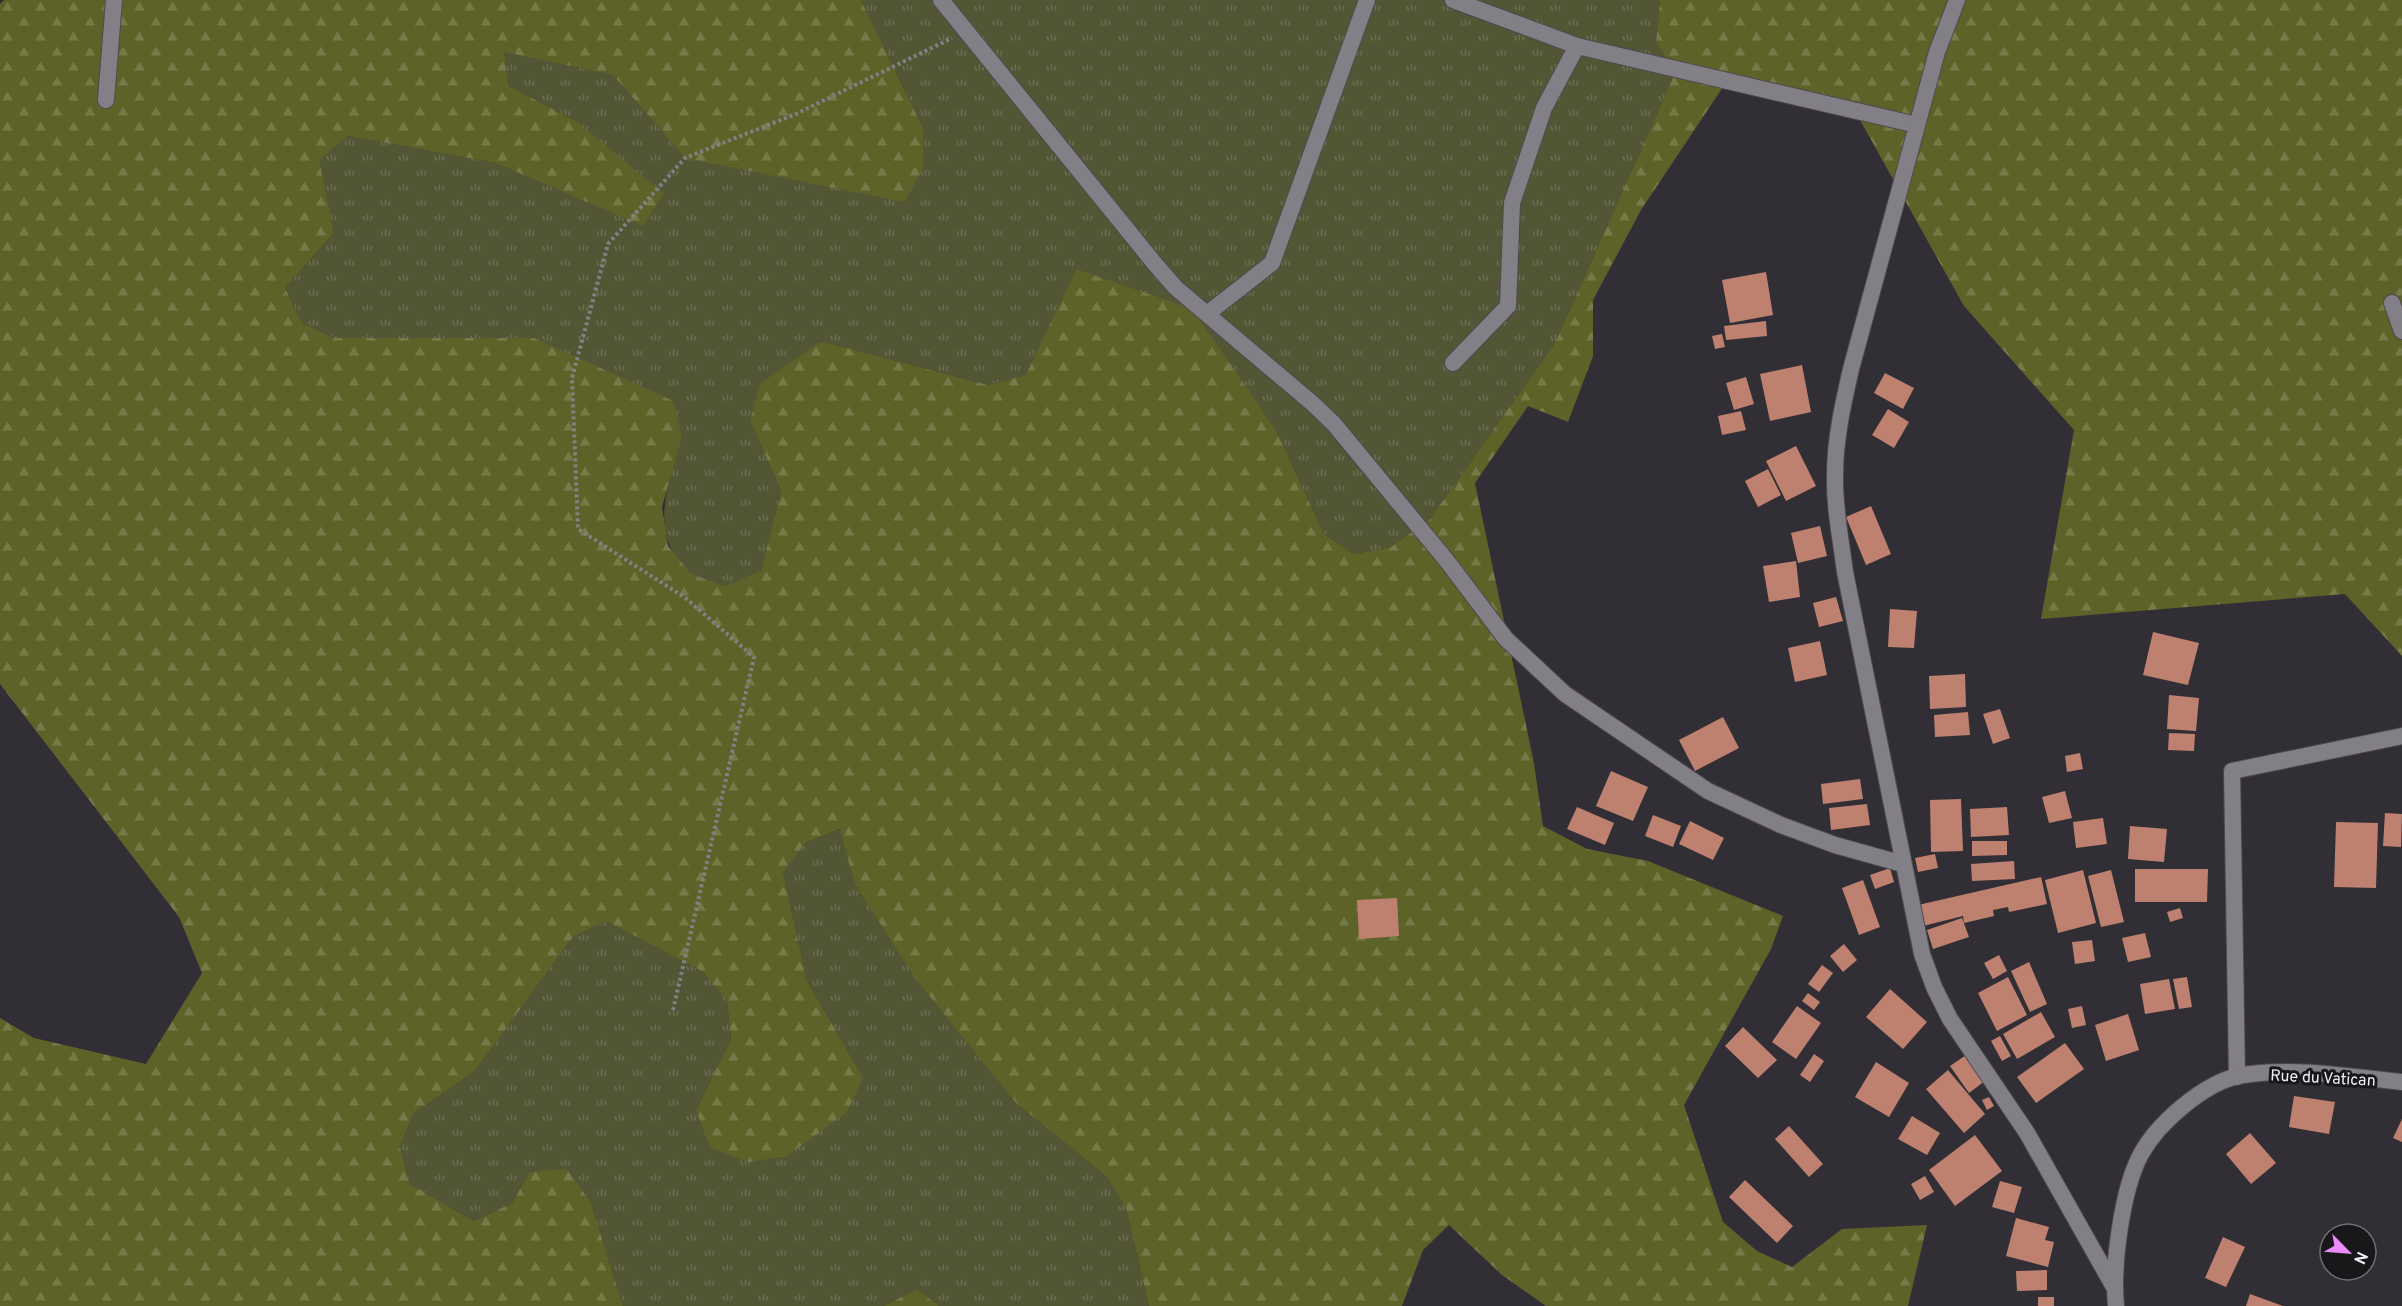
<svg xmlns="http://www.w3.org/2000/svg" width="2402" height="1306" viewBox="0 0 2402 1306" font-family="Overpass,sans-serif">
<defs>
<pattern id="grass-tufts" width="24" height="20" patternUnits="userSpaceOnUse" patternTransform="scale(1.5)"><rect width="24" height="20" fill="#525634"/><path d="M3 7l-1-3M5 7V3M7 7l1-3M15 17l-1-3M17 17v-4M19 17l1-3" fill="none" stroke="#6b6f52"/></pattern>
<pattern id="forest-firs" width="22" height="20" patternUnits="userSpaceOnUse" patternTransform="scale(1.5)"><rect width="22" height="20" fill="#5d6328"/><path d="M5 1l3.5 6h-7zM16 11l3.5 6h-7z" fill="#757a48"/></pattern>
</defs>
<rect width="100%" height="100%" fill="#312e35"/>
<!-- grass -->
<path fill="url(#grass-tufts)" d="M861,0h799l-4,42 19,31 -120,270 -125,176 -39,28 -37,7 -30,-20 -47,-102 -201,-163 -49,106 -39,10 -167,-44 -71,80 31,70 -20,81 -36,14c-11,-3 -28,-6 -35,-13 -44,-39 -21,-89 -8,-136l-148,-99h-200l-32,-15 -17,-35 49,-55 -16,-73 30,-24 147,27 149,63 -68,-105 -67,-35 -5,-35 109,24 72,83 238,-30z
M841,829l14,55 162,220 90,73 19,32 23,97h-210l-22,-17 -33,17h-261l-32,-103 -60,-31 -19,31 -38,18 -64,-37 -10,-37 13,-33 62,-43 98,-134 33,-16 97,51 24,29 4,38 -35,71 167,-33 -56,-96 -24,-109 21,-29z"/>
<!-- forest -->
<path fill="url(#forest-firs)" d="M4,0h857l62,128v41l-19,33 -219,-44 -72,-83 -109,-23 5,34 67,35 88,73 -21,32 -148,-63 -147,-27 -29,24 15,73 -49,55 17,35 32,15h200l139,63 9,36 -20,70 6,39 23,28 34,12 36,-15 20,-80 -31,-70 10,-37 61,-43 167,44 38,-10 50,-106 116,40 85,123 47,102 30,20 37,-7 39,-28 125,-176 120,-270 -19,-31 4,-42h742v656l-57,-62 -304,25 33,-189 -110,-124 -113,-202 -126,-20 -84,126 -48,90v56l-25,66 -40,-16 -53,77 59,280 9,63 44,23 61,12 135,55 -12,33 -87,156 39,117 34,29 35,16 50,-38 85,-4 -19,81h-362l-44,-31 -53,-50 -26,25 -21,56h-253l-23,-97 -19,-32 -90,-73 -102,-126 -60,-94 -15,-55 -35,14 -22,29 24,109 56,96 -16,35 -60,44 -39,6 -38,-15 -14,-37 35,-71 -4,-38 -24,-29 -97,-51 -33,16 -98,134 -62,43 -13,33 10,37 64,37 38,-18 18,-31 37,-3 24,34 32,103h-623v-288l34,20 112,26 56,-91 -23,-56 -179,-233v-680z
M917,1289l22,17h-55z"/>
<!-- building -->
<path fill="#bf816f" d="M1766,272l7,43 -43,8 -8,-43z
M1766,321l1,15 -41,4 -2,-14z
M1722,334l3,13 -10,2 -3,-13z
M1802,365l9,47 -41,9 -10,-47z
M1885,373l29,15 -11,21 -29,-16z
M1746,377l8,27 -20,6 -8,-27z
M1888,409l21,13 -15,26 -22,-13z
M1741,411l5,19 -24,5 -4,-19z
M1796,446l20,40 -30,15 -20,-40z
M1768,469l13,26 -23,12 -13,-26z
M1871,506l20,48 -25,11 -20,-48z
M1820,526l7,30 -29,7 -7,-30z
M1796,561l4,36 -31,5 -6,-36z
M1836,597l7,24 -24,6 -6,-24z
M1890,609l27,2 -3,37 -26,-1z
M2153,632l46,11 -11,42 -45,-10z
M1820,641l7,34 -32,7 -7,-34z
M1965,674l1,33 -36,2 -1,-33z
M2169,695l30,3 -3,33 -29,-2z
M2000,709l10,29 -17,6 -10,-30z
M1968,712l2,23 -35,2 -1,-22z
M1723,717l16,31 -44,23 -16,-31z
M2169,733l26,1 -1,17 -26,-1z
M2080,753l3,16 -16,3 -2,-16z
M1611,771l37,16 -15,34 -37,-15z
M1860,779l3,20 -40,5 -2,-20z
M2065,791l7,27 -23,5 -7,-26z
M1961,799l2,52 -32,1 -1,-52z
M1867,804l3,21 -39,5 -2,-22z
M1577,807l37,16 -9,22 -38,-16z
M2007,807l2,28 -38,2 -1,-28z
M2385,813l17,1 -1,33 -18,-1z
M1653,815l28,11 -8,21 -28,-11z
M2103,818l4,26 -31,4 -3,-26z
M1690,821l34,17 -11,22 -34,-16z
M2336,822l42,1 -2,65 -42,-1z
M2130,826l37,3 -3,33 -36,-3z
M1972,841h35v14l-35,1z
M1935,854l3,14 -20,4 -3,-14z
M2014,861l1,18 -43,2 -1,-17z
M1890,868l4,14 -19,7 -5,-14z
M2135,869h73l-1,33h-72z
M2083,870l13,53 -38,10 -13,-53z
M2111,870l13,52 -23,5 -13,-51z
M2041,877l6,27 -38,8 -1,-5 -15,3 1,6 -30,7 -1,-7 -40,10 -5,-21z
M1863,880l17,47 -21,8 -17,-47z
M1397,898l2,38 -40,3 -2,-39z
M2180,908l3,10 -13,4 -3,-10z
M1962,918l7,19 -36,12 -6,-19z
M2145,933l6,24 -23,5 -6,-24z
M2092,940l3,21 -20,3 -3,-22z
M1844,944l13,16 -14,12 -13,-16z
M1999,955l8,16 -14,8 -9,-16z
M2029,962l18,42 -17,8 -19,-41z
M1822,965l11,8 -14,19 -11,-8z
M2008,977l19,38 -30,16 -19,-38z
M2187,977l5,30 -13,2 -6,-30z
M2169,979l6,30 -30,5 -5,-30z
M1890,989l37,33 -24,27 -37,-32z
M1808,993l12,9 -6,8 -12,-9z
M1797,1006l24,17 -25,36 -24,-17z
M2082,1006l4,19 -14,3 -4,-19z
M2041,1012l14,25 -38,22 -14,-25z
M2128,1014l11,36 -33,11 -11,-36z
M1743,1027l34,33 -19,18 -33,-32z
M2000,1036l11,20 -9,5 -11,-20z
M2065,1043l19,26 -48,34 -19,-26z
M1814,1054l10,7 -14,21 -10,-7z
M1966,1055l19,26 -16,12 -19,-27z
M1876,1062l33,21 -20,34 -34,-20z
M1948,1070l37,44 -21,19 -38,-44z
M2294,1096l41,6 -6,32 -40,-7z
M1989,1097l5,9 -7,4 -5,-10z
M1912,1116l28,17 -13,22 -29,-16z
M2402,1119v23l-9,-4z
M1789,1126l34,38 -14,13 -34,-38z
M2250,1133l26,30 -25,21 -25,-30z
M1975,1135l27,36 -47,35 -26,-36z
M1925,1176l9,16 -14,8 -9,-16z
M1745,1180l48,46 -16,17 -48,-46z
M2000,1181l22,6 -8,26 -22,-6z
M2016,1218l33,9 -4,13 9,2 -6,25 -42,-11z
M2223,1237l22,10 -19,40 -21,-9z
M2047,1270v20l-30,1 -1,-20z
M2250,1294l33,12h-37z
M2038,1297h16v9h-16z"/>
<g fill="none" stroke-linecap="round" stroke-linejoin="round">
<defs>
<path id="minor" d="M941,0l214,264 21,24 136,115 22,21 113,137 59,78 59,55 143,97 73,34 54,20 68,19
M1453,0l124,46 340,79
M106,100l8,-100
M2392,303l10,28
M1207,314l65,-51 95,-263
M1453,363l55,-57 4,-103 32,-95 33,-62
M2237,1077l-5,-306 170,-35"/>
<path id="tertiary" d="M1957,0l-20,52 -86,317c-8,35 -16,70 -16,106 -1,32 6,65 10,97l77,382 12,33 16,32 77,114 87,154
M2116,1306c-4,-40 6,-117 25,-152 17,-31 62,-70 97,-78 51,-10 113,1 164,6"/>
</defs>
<!-- minor casing -->
<use href="#minor" stroke="#4d4a4f" stroke-width="18"/>
<!-- tertiary casing -->
<use href="#tertiary" stroke="#4d4a4f" stroke-width="18"/>
<!-- path -->
<path stroke="#828085" stroke-width="4" stroke-dasharray="3 3" stroke-linecap="butt" d="M673,1010l81,-353 -70,-60 -106,-68 -6,-151 36,-134 77,-86 111,-44 156,-76"/>
<!-- minor -->
<use href="#minor" stroke="#837f87" stroke-width="16"/>
<!-- tertiary -->
<use href="#tertiary" stroke="#837f87" stroke-width="16"/>
</g>
<g text-anchor="middle" stroke-width="6" stroke-linejoin="round" paint-order="stroke">
<!-- street labels -->
<g font-size="16" fill="#f0eef2" stroke="#18171a">
<text transform="translate(2323 1077) rotate(3)" y="6">Rue du Vatican</text>
</g>
</g>
<!-- north arrow -->
<g transform="translate(2348 1252) rotate(115)"><circle r="28" fill="#18171a" stroke="#6e6d70" stroke-width="1.5"/>
<path d="M0-4.5L10 22L0 15L-10 22Z" fill="#ec8cfb"/>
<text y="-9" font-size="16" font-weight="bold" text-anchor="middle" fill="#f0eef2">N</text>
</g>
</svg>
